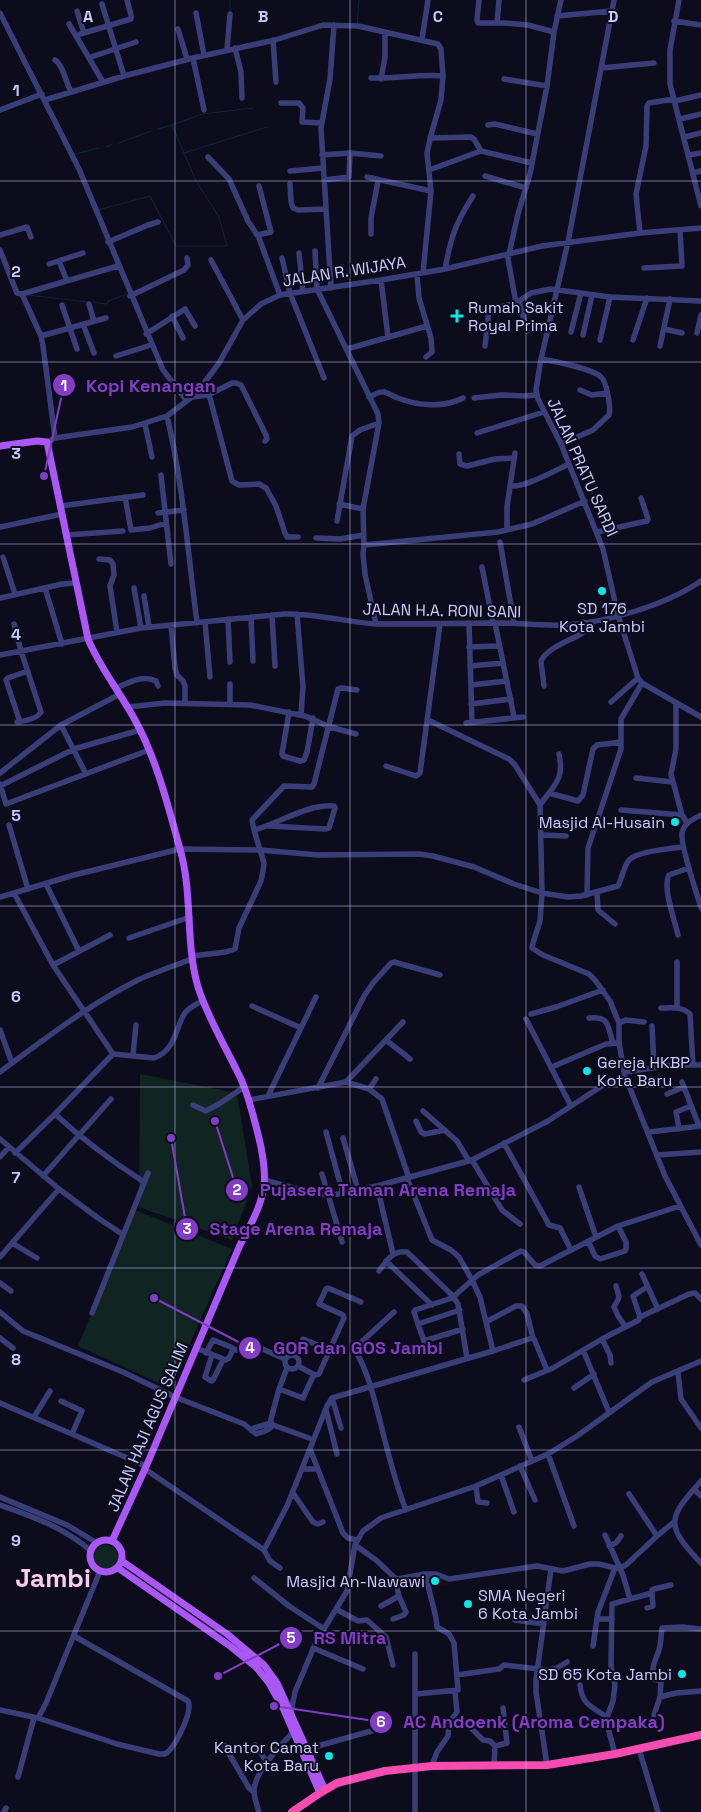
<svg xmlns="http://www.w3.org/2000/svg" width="701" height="1812" viewBox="0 0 701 1812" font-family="'Space Grotesk',sans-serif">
<rect width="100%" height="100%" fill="#0d0c1c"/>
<!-- green -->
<path fill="#102522" d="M140,1074l97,19 15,94 -20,53 -93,-33z
M135,1210l97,39 -62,139 -92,-42z
M94 1557a12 12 0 1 1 24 0a12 12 0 1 1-24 0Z"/>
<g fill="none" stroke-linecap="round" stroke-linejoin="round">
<!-- stream -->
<path stroke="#0e253e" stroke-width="1" d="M230,11v-11
M357,24l2,-24
M172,125l30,-11 51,-6
M158,129l14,-4 12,28 83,-26
M119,143l32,-12
M106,147l5,-2
M75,154l24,-6
M98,210l52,-14 26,50h51l-8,-29 -23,-36 -12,-28
M29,295l58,7
M91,302l16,2 1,-3 19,-7"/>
<!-- minor -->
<path stroke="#3a3e78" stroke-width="5.5" d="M479,0l-2,20 1,3h27l23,2 26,7
M614,0l-46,242 -27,117 -5,31 2,9 23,45 42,105 15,66 20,63 4,5 59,34
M679,0l-9,50v34l31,122
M102,4l22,72
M77,11l7,22
M0,13l79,156 84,201 24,31
M196,13l8,42
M557,16l55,-5
M674,21l27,4
M497,23l2,-23
M69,24l34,58
M178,29l9,30
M80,34l51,-15v-4l-4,-15
M422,39l6,-39
M273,40l3,42
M235,48l6,24 1,26
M227,50l3,-36
M91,57l45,-15
M193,58l11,52
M55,60c8,5 11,22 16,32
M601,68l53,-5
M371,78c24,1 48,-4 72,-2
M381,79l4,-22v-24
M504,79l43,7
M45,100l79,-24 69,-18 82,-18 48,-15 35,1 80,18 3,5 2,27 -2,24 -10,35 -4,18 4,38 -8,82
M675,101l26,-6
M281,103h18l4,5 -1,14 19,1
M0,110l42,-16
M680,119l21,-5
M488,125l7,-1 42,10
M685,137l16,-4
M430,138l41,-1 3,2 7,12
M322,155l28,-2 31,3
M689,155l12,-2
M208,157l21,22 19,42 11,17 21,57
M429,170l52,-19 51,12
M290,171l33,-3
M693,173l8,-2
M485,176l41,12
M367,177l64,14
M324,180l25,-3 1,-24
M290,184l1,18 2,6 5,2 28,-1
M640,233l-4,-39 10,-48 1,-40 2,-3 25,-4
M371,234v-16l7,-37
M0,235l27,-8 4,10
M257,235l14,-3 -12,-46
M108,242l40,-17 10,-3
M0,250l17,43 5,1 19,42 2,10 12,92
M315,251l2,38 61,125 1,9 -16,86 1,36 -1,9 2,20 11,50
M299,253l4,38
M282,258l8,35 34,85
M211,260l32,60
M59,261l8,20
M49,264l34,-11
M644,268l38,-2 -2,-36
M445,269c6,-32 10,-45 28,-73
M417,274l2,24 12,40 1,14 -6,5
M381,280l7,57
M331,288l-10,-160 9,-49 4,-54
M22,294l96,-28
M130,296l54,-26 4,-5 -1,-7
M519,301l8,30
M516,303l-8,-44 1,-5 9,-40 12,-40 17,-88 7,-54 7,-32
M89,304l5,17
M62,305l15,44
M172,316l11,22
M83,324l11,29
M664,329l18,4
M571,332l10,-39
M697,333l4,-18
M146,334l39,-25 10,17
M583,335l9,-40
M41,336l65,-18
M600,340l10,-43
M633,340l14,-42
M485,346l4,-36 27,-7 15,-10 20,-4 59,8 91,4
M660,346l10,-47
M347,349l80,-23
M116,356l35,-11
M541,359c13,2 52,10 60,18 6,5 10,31 8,38l-16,15 -32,14
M580,390l12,5 15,-2
M208,395l24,-12h4l5,2 25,50 1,4 -2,2
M192,397l16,-2 2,3 22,83 7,4 20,-1 7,4 10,18 9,27 2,4h11
M369,397c5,-2 10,-6 15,-5 5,1 10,5 14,6 20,8 46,10 65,0
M474,398l27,-3 24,1 11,-1
M167,416c16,68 21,137 30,207
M145,424l7,33
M477,433l67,-21
M47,442l8,-4 77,-11 35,-11 25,-19 12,-14 15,-20 24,-43 18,-16 19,-9 101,-15 64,-11 97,-23 98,-13 61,-5
M459,454l1,10 7,2 28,-7 18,-1
M161,475l10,89
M511,486c15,1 43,-15 58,-22
M125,497l6,33 19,-2 16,-5
M339,504l24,5
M61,506l82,-11
M158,513l26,-3
M337,521l15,-85 8,-6 19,-7
M0,527l62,-13
M507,530v-23l8,-54
M597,532l50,-11 1,-2 -7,-21
M67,535l56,-4
M316,538l24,1 24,-4
M500,542l14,81
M364,545l134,-13 34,-8 53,-23
M3,557l12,37
M99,559l11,1 3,4 1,11 -4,11 7,46
M482,567l11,56
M45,588l17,56
M134,588l7,40
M144,596l5,31
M0,598l62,-14 15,-1
M297,614l6,73 -2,28
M272,615l3,51
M251,617l2,44
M228,619l2,43
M205,622l5,55
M469,623l3,99
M495,623l19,94
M14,624l7,27 20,61c-4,7 -16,9 -24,10
M171,625l4,43 2,7 6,6 2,5v17
M469,647l30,-1
M0,655l141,-27 143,-14c31,-1 61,8 92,10 41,0 82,-1 122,-1 22,0 44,3 66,2 42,-2 102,-20 137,-44
M470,666l33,-3
M230,684v20
M471,685l36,-4
M544,686l-3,-25c6,-13 28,-20 40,-27l3,-3 -1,-9
M116,688c12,-5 27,-14 40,-7l2,5
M611,702l27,-24
M676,703v46l-5,25 11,41 5,8
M471,704l40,-5
M128,707l37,-4 85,2 55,11 25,11 26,7
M289,712l-7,42 1,2 17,5 4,-1 3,-8 6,-34
M428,720l81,39 6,6 25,40 2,88 -2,28 -7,22 -1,5 11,7 46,19 6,6 15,21 9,22v20l6,33 40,100 36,69
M20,722l-14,-42 2,-2 20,-7
M466,723l57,-6
M61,725l25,49
M386,766l30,10 4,-3 20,-149
M0,773l61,-48 59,-31
M636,778l36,4
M0,784l6,20 143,-54
M0,786l74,-37 66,-19
M549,793l29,8 5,-6 10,-46 4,-4 24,-3
M540,805c13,-19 25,-25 19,-51
M621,810l61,5
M701,815c-8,4 -17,8 -19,18 -2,13 15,60 19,75
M9,825l19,64
M254,830l-2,-10 32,-34 28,1 2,-3 24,-95 4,-1 15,2
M541,835l25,1
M46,884l33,67
M14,893l39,72 60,89
M597,893l1,17 17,14
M587,895l1,-47 33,-99v-30l21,-36
M0,897l74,-22 106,-26 80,1 58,5 101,-1 14,2 41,11 40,17 28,9 26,4 13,-1 37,-10c4,-8 6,-20 11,-26 7,-8 44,-12 54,-13
M678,935c-3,-14 -16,-48 -9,-60l20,-7
M129,938l61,-21
M192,956l34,-4 9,-3 4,-21 22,-47 2,-10 1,-8 -10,-33c26,-7 53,-26 80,-24l1,2 -6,20 -3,1 -57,-3
M677,962v46
M53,965l57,-30
M252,1006l49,22
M661,1008c10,0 21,-2 29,6l3,51
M531,1014l25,-7 47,-17
M589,1018c21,-2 18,7 24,25
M526,1019l45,87
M619,1023l7,-3 18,2
M652,1026l2,41
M0,1030l12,33
M386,1040l24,19
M133,1055l3,-30
M554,1066l52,-22 13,-1
M0,1072c42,-31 91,-69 138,-92 17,-8 36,-14 54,-21
M624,1072l50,-7h27
M346,1082l57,-60
M682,1082l17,44
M318,1088l46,-92 9,-13 18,-20 3,-1 46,13
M369,1089l7,-10
M667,1094l17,-7
M268,1096l48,-99
M249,1100l97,-18 23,7 13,10 27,79
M193,1105l13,6 13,-7 25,-17
M423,1111l34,30 12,20
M55,1114c28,26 58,48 89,68
M416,1121l5,11 4,2 20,-4
M679,1129l-3,-17 15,-6
M326,1132l17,62
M649,1132l52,-6
M343,1138l15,52
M0,1139l59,50 39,29 24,16
M504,1143l45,82 11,3 11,22
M15,1153l40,-39 58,-60 41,4c20,-7 21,-26 29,-42 3,-7 13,-12 19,-15
M657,1155l44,-3
M0,1157l9,-10
M472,1160l30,50 18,14
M322,1174l20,68
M43,1176l68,-77
M407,1178l25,62 19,10 8,7 13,23 8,17 13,54
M264,1180l52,14 17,1 44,-9 95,-26 76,-39 57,-37 20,-8
M377,1186l16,68
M579,1187l17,50
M588,1241l7,15 5,3 25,-8 1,-2v-7l-8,-16
M12,1243l25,15
M0,1257l59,-68
M386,1261l46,44
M379,1271c7,-10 14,-21 28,-19l46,44 5,8 9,54
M642,1274l16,35
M0,1283l11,8
M616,1286c4,14 4,10 -2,21l4,9 7,10
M460,1310l-42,14 -4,-12 1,-2 37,-12 26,-23 43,-24 3,1 11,13 5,1 78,-40 62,-20
M0,1312l23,19 100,41 52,25 69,27 12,10c6,-2 13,-3 17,-9l-2,-2v-4l8,-30 8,-21
M394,1312l-37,34 -1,6c12,20 17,43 23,65 8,31 15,63 27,93
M92,1313l56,-140
M640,1317l49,-23 6,-1 6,6
M486,1322l30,-16h6l5,8 6,24
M418,1324l6,17 39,-12
M0,1338l13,10
M303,1339l26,11
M602,1339l8,16 1,8
M196,1348l30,12 3,-2 4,-9 4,1 12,-7 36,16
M583,1350l26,62
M206,1353l7,-13 18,7 2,2
M285 1362a7 7 0 1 1 14 0a7 7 0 1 1-14 0Z
M212,1355l-7,22 6,4 2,-1 10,-20
M298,1366l17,9 4,-1 25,-56 -1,-3 -24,-11 7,-15 2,-1 33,14
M678,1372l3,27 20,29
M524,1380l29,-12 49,-29 37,-19 1,-3 -7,-21 14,-9
M574,1388l20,-14
M279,1389l24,9 11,-24
M332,1398l9,30
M61,1401l21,10 -10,23
M0,1403l146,63
M326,1410l11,44
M34,1417l16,-26
M273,1425l36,13
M519,1427l13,34
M252,1431l2,-3 17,-5
M310,1449l33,84 5,5 9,2
M548,1454l26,72
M520,1466l15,34
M145,1469l119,81 6,11 10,7
M302,1469h15
M501,1475l13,37
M701,1481c-34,38 -36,44 0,82
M476,1486l2,16 9,1
M694,1489l7,7
M293,1493l20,29 5,2 5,-2
M629,1494l28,42
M0,1497l67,28 30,18
M0,1505c32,11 65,23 91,46
M605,1535l18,40 7,24
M355,1545l21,15 19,18 3,1 26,-5h12l13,5 88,-13 26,5 27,-7h9l16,4
M609,1546l7,-3 5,-7
M264,1550l23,-44 40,-100 5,-8 161,-47 39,-13 2,1 13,31
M254,1578l35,28 35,23
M381,1606l18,-10
M647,1608l6,-2 -1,-13
M336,1609l22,12 9,-1 19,17 7,28
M393,1619l11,-4 2,-3 -7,-16 -4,-18
M597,1619h15
M515,1620l29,4
M593,1646l5,-34 17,-44h5l6,-3 31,-29 17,-14
M313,1648l50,21
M415,1654v158
M457,1675l42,-6 5,-4 44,5 9,-2 10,-6
M580,1685c2,20 12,22 27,32
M416,1694l42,-4 -4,-47 -5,-9 -12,-7c-1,-19 -10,-35 -10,-53
M660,1697l16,-4 25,-2
M0,1710l38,8 79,26 42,10h6c10,-6 28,-42 23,-53l-114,-65
M291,1712l4,-20 21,-50 31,-51 8,-46 8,-14 18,-13 95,-32 72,-32 29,-18 75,-54 49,-21
M654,1715l6,-18 1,-16 -7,-2c-4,-14 4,-22 6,-33 1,-6 1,-12 2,-18l21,-1 18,2
M38,1718l8,-15 54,-132
M471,1728l12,12 7,1 5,5
M224,1745l25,43 5,4
M255,1745l12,17
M307,1749l68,-19
M639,1749l19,63
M615,1754l-9,-34 7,-19 2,-16 -4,-19 1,-62 40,-11v-3l2,-1 17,-4
M494,1765l1,-19 12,-3 -4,-35
M547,1765l-11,-73v-12l15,-111
M432,1766l5,-14 11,-16 1,-13 8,-11 -2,-20
M18,1777l16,-59
M4,1812l2,-4
M259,1812c-2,-6 -4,-13 -5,-19 -1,-21 26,-46 39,-61"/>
<!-- major -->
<path stroke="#aa57f6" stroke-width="7" d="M0,446l37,-5 10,1 41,197c12,29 32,53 47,81 22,40 33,86 45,129 13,45 5,93 18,138 10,32 29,62 43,92 8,18 12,36 17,55 4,16 8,35 6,52 -3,21 -14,40 -24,59l-95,224 -33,72
M90 1556a16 16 0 1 1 32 0a16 16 0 1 1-32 0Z
M122,1561l105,73 37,31 13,18 48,107
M118,1568l112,78 26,21 13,16 15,27 36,83"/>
<!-- highway -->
<path stroke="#f54caf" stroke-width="8" d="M292,1812l28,-19 17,-10 48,-12 47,-5 115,-1 68,-11 86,-19"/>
</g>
<!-- grid -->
<path fill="none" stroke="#cacafc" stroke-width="1" stroke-opacity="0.55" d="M175,0v1812M350,0v1812M526,0v1812M0,181h701M0,362h701M0,544h701M0,725h701M0,906h701M0,1087h701M0,1268h701M0,1450h701M0,1631h701"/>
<!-- markers -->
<g fill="#0ce6e5" stroke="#0d0c1c" stroke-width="2">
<path d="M454.5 308.5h5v5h5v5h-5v5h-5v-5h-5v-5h5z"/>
<circle cx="602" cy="591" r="5"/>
<circle cx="675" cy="822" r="5"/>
<circle cx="587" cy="1071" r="5"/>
<circle cx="435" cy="1581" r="5"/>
<circle cx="468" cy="1604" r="5"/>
<circle cx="682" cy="1674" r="5"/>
<circle cx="329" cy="1756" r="5"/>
</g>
<g text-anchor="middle" stroke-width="4" stroke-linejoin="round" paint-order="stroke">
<!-- street labels -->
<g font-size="16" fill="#cacafc" stroke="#0d0c1c">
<text transform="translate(344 271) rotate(-9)" y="6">JALAN R. WIJAYA</text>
<text transform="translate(583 467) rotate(66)" y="6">JALAN PRATU SARDI</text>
<text transform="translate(442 610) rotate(1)" y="6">JALAN H.A. RONI SANI</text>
<text transform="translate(147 1427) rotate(-67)" y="6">JALAN HAJI AGUS SALIM</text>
</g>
<!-- poi labels -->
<g font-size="16" fill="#cacafc" stroke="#0d0c1c" text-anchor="end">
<text x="468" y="313" text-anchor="start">Rumah Sakit<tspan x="468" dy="18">Royal Prima</tspan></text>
<text x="602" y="614" text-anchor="middle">SD 176<tspan x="602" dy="18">Kota Jambi</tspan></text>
<text x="665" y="828">Masjid Al-Husain</text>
<text x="597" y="1068" text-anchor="start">Gereja HKBP<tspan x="597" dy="18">Kota Baru</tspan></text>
<text x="425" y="1587">Masjid An-Nawawi</text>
<text x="478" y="1601" text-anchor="start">SMA Negeri<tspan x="478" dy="18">6 Kota Jambi</tspan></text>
<text x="672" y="1680">SD 65 Kota Jambi</text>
<text x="319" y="1753">Kantor Camat<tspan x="319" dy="18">Kota Baru</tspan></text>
</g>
<!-- town labels -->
<g font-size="26" font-weight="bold" fill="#fcccf0" stroke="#0d0c1c">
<text x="53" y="1587">Jambi</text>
</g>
</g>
<g font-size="16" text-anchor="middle" font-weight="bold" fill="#cacafc" stroke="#0d0c1c" stroke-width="4" stroke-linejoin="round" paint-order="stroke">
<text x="88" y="22">A</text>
<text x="263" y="22">B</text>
<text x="438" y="22">C</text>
<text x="613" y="22">D</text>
<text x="16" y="96">1</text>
<text x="16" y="277">2</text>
<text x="16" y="459">3</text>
<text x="16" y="640">4</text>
<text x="16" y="821">5</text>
<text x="16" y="1002">6</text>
<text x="16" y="1183">7</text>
<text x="16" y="1365">8</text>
<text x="16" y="1546">9</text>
</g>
<!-- callouts -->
<path fill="none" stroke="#833cc5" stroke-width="2" d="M44 476L64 385M215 1121L237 1190M171 1138L187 1229M154 1298L250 1348M218 1676L291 1638M274 1706L381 1722"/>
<g fill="#833cc5" stroke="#0d0c1c" stroke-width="2">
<circle cx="44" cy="476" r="5"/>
<circle cx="215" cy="1121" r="5"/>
<circle cx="171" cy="1138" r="5"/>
<circle cx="154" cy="1298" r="5"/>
<circle cx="218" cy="1676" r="5"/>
<circle cx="274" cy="1706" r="5"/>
<circle cx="64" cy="385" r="12"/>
<circle cx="237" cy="1190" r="12"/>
<circle cx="187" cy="1229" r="12"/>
<circle cx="250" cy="1348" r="12"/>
<circle cx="291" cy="1638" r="12"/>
<circle cx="381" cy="1722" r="12"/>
</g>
<g font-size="15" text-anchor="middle" font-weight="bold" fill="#fff">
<text x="64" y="391">1</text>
<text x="237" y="1195">2</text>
<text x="187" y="1234">3</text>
<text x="250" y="1353">4</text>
<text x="291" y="1643">5</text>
<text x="381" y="1727">6</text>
</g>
<g font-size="18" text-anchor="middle" font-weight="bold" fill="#833cc5" stroke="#0d0c1c" stroke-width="4" stroke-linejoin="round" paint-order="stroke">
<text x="151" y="392">Kopi Kenangan</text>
<text x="388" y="1196">Pujasera Taman Arena Remaja</text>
<text x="296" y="1235">Stage Arena Remaja</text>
<text x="358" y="1354">GOR dan GOS Jambi</text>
<text x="350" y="1644">RS Mitra</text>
<text x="534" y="1728">AC Andoenk (Aroma Cempaka)</text>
</g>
</svg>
